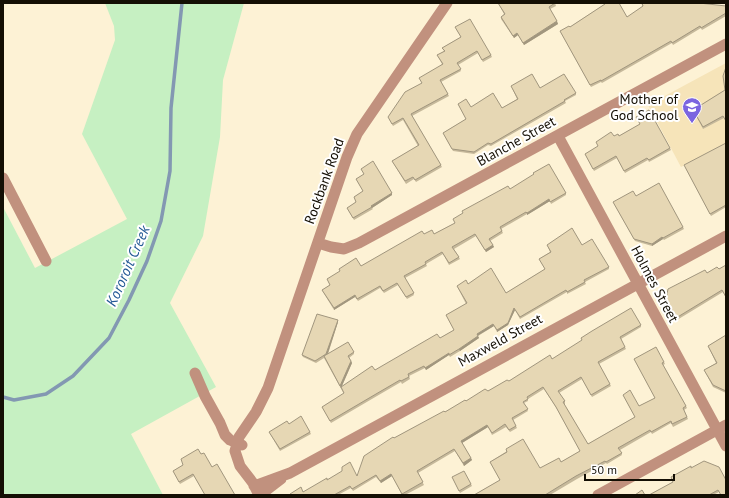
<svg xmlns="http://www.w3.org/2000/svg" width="729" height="498" viewBox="0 0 729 498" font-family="'PT Sans',sans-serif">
<rect width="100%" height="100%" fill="#fdf2d5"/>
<!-- built -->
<path fill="#f6e4b9" d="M726,63v80l-45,24 -33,-62z"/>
<!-- green -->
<path fill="#c6f0c2" d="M105,3h139l-21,77 -3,57 -17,99 -33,67 46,84 -85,47 32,61h-160v-288l32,61 92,-49 -45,-85 33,-94 -1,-14z"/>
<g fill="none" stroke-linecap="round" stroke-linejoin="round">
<!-- stream -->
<path stroke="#8398b2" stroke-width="3.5" d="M3,397l11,3 32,-6 27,-18 36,-38 20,-38 18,-39 14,-40 9,-50 1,-63 11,-105"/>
<!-- street -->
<path stroke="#c1917e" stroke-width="11" d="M558,136l168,310
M3,178l43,83
M318,243l13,4 13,2 15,-6 367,-199
M195,373l10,23 15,27 5,12 5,5 12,5
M254,486l36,-13 436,-237
M259,495l-6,-12 -13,-17 -5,-15 4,-14 17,-25 12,-24 79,-231 10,-23 90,-131
M260,495l21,-16
M598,495l128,-70"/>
</g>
<!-- wall -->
<path fill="#c6b99b" d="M498,3h57l1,3 -6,3 8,15 -34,21 -6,-10 -4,3 -13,-19v-2l3,-3z
M604,3h15l8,14 16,-10 -2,-4 85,3v10l-24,14 -1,-2 -28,17 -1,-2 -70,40 -1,-1 -10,5 -31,-56 10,-4 35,-23z
M455,27l36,28 1,2 -9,5 -5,-9 -20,12 3,6 -20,11 8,14 -37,20 30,51 -26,15 -2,-3 -8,5 -14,-23 26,-15 -15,-26 -10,6 -4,-7 33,-36 20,-19 -5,-9 7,-4 -2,-3 19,-11z
M726,67v55l-2,-4 -21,11 -10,-19 32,-20z
M511,86l29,2 36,5v2l-11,6 1,2 -75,43 -3,-1 -14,9 -21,-3 -10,-18 23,-14 -8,-15 13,3 31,1 15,-9z
M636,117l34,31 1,2 -22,12 -1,-2 -23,13 -8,-15 -23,13 -9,-17 34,-18 21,-12z
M726,143v64l-15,9 -26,-49z
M361,169l31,24v2l-20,13 1,1 -19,11 -7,-12 9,-6 -2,-5 9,-6 -7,-12 8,-5z
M510,189l56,4v2l-15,9 -1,-3 -23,14v-1l-26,15 2,4 -13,8 4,6 -8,5 -10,-16 -22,13 6,10 -11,6 -6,-11 -17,10 1,2 -22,12 9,17 -7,4 -9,-14 -14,8 -4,-5 -22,13 -3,-4 -21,13 -11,-18 -1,-2 8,-5 -3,-6 34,-13 63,-32h10l21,-11z
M636,196l47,31 1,2 -20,11 -1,-1 -11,7 -17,-5 -22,-39z
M547,245h35l27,22v2l-24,13 1,2 -19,10v-2l-47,27 -5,-9 -7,15 -11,7 -3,-6 -16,10 1,2 -19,13 -10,6 -1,-2 -23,15 -1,-2 -16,8 1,3 -8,5 -1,-2 -24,14 -46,27 -9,-16 22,-13 -20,-36 -8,5 -13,-6 -1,-2 36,-33 -10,32 26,-2v2l-5,4 3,5 -10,23 33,-16 65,-32 14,-8 -8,-15 20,-11 -9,-18 11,-2 38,9 39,-24 -6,-10 11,-7z
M726,265v33l-3,-6 -46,28 -11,-21 41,-26 12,-4z
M641,325v2l-20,12 5,10 -27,15 12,22 -19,11 -10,-18 -23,14 6,8v3h-1l24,40 47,-27 -12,-22 16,11 16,-8 -21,-39 30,3 1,2 -2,1 23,41 1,2 -3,2 4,9 -15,8 -2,-4 -19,11 -1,-2 -31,18 2,5 -15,9 -1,-1 -29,16 -27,16h-76l26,-15 -10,-18 17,-11 33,17 21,-6 19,-11 -23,-42 -13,-20 -16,10v2l-4,2 4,8 -15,9 4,8 -7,4 -4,-5 -14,8 -4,-8 -26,16 10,17 -8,6 -9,-15 -37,22 6,12 -19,10h-3l-10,-19 -11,7 -5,-6 -23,14 -2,-3 -13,7h-48l13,-3 24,-12 30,-4 37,-38 72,-37 43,-20 43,-22z
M726,335v58l-13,-6 -9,-17 12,-7 -8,-17z
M269,432h41l1,2 -31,17z
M201,454l11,13 23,28h-30l-11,-19 -14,8 -7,-13z
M691,468l35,27h-5l-2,-3 -6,3h-64l24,-13 -2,-5z
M452,477l19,7 1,2 -12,7z"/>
<!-- shaded-wall -->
<path fill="#a1967e" d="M557,21l1,3 -34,21 -1,-2z
M517,33l1,2 -4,3 -1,-2z
M392,193v2l-20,13 -1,-2z
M549,199l1,2 -23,14v-2z
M662,237l1,2 -11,7v-2z
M493,245l1,2 -8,5 -1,-2z
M355,295v2l-21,13v-2z
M514,308l1,2 -7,15 -11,7v-2z
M338,320v2l-11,34 -1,-2z
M493,324l1,2 -17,10v-2z
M478,336l1,2 -19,13 -1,-2z
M449,353v2l-23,15 -1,-2z
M351,361l1,2 -11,25 -1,-2z
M487,425l1,2 -26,16 -1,-2z
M471,458l1,2 -8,6 -1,-3z
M391,474l1,2 -11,7 -1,-2z"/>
<!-- building -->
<path fill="#e6d7b4" stroke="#a1967e" d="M498,3h57l-6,4 8,14 -34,22 -6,-10 -4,3 -12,-19 4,-3z
M604,3h15l8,14 16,-11 -1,-3h57l27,3v7l-25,15 -1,-2 -28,17 -1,-2 -70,40v-1l-11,5 -30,-54 9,-5 1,1 35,-23z
M470,19l21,36 -9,5 -5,-9 -20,12 4,6 -21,11 8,14 -37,20 30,51 -26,15 -2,-3 -8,4 -13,-20 27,-16 -16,-27 -11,6 -4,-7 17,-25 17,-9 -3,-5 24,-14 -6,-9 8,-4 -3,-3 19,-11 -6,-10z
M726,67v54l-3,-5 -20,11 -10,-17 32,-20 -2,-14z
M532,74l8,14 24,-14 12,19 -12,7 1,1 -74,43 -3,-1 -14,9 -22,-3 -9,-16 23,-14 -8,-15 8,-5 5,8 22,-14 9,15 16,-9 -7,-13z
M649,110l21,38 -21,12 -2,-2 -23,13 -8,-15 -23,13 -8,-15 13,-8 -2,-4 15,-10 3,4 4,-2 1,2 21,-12 -4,-7z
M726,143v62l-16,9 -26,-49z
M373,161l19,32 -21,13 1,1 -19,11 -6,-10 9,-6 -2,-5 9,-6 -7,-12 8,-5 -3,-5z
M549,164l17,29 -16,9 -1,-3 -22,14 -1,-1 -26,15 2,4 -13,8 4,6 -8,5 -10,-16 -23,13 7,10 -10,6 -7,-11 -17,10 1,2 -22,12 10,17 -8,4 -9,-14 -14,8 -3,-5 -23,13 -2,-4 -21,13 -12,-18 8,-5 -3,-6 13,-8 -1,-2 17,-11 5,8 61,-35 2,3 8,-4 2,4 21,-11 -2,-4 10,-6 -1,-2 46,-25 2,3 24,-15 -1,-1z
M659,183l24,44 -20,11 -1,-1 -10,7 -18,-5 -21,-37 20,-11 3,5z
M572,228l10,17 10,-6 17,28 -25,13 1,2 -18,10 -1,-2 -46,27 -6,-9 -6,15 -11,7 -4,-6 -16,10 1,2 -19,13 -10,6v-2l-24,15 -1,-2 -16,8 1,3 -8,4 -1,-1 -24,14 -46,27 -8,-14 22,-14 -3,-6 31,-21 3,4 62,-36 3,4 14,-8 -8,-15 21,-12 -10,-17 9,-6 2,4 23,-16 15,25 39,-24 -6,-10 12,-7 -4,-7z
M726,265v32l-4,-7 -46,28 -10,-19 2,-10 37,-19 2,3 10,-6 2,2z
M631,308l10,17 -21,12 5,10 -27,15 12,22 -19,11 -10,-18 -23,14 7,10 -2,1 25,42 47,-27 -12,-22 7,-5 9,16 16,-8 -21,-39 22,-12 8,15 -2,1 24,43 -3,2 4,9 -15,7 -1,-3 -20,11 -1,-2 -32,18 4,5 -16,9 -1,-1 -29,15 -31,19h-71l26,-15 -10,-18 17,-10 -1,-3 17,-10 17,29 19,-10 2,4 19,-11 -24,-44 -13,-20 -16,10 1,2 -5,3 5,7 -16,9 4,8 -7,4 -4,-6 -13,9 -5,-8 -26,16 10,17 -8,5 -9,-14 -37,22 6,11 -21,12 -11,-20 -11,7 -4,-6 -24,14 -2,-3 -16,9h-44v-1l11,-7 2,5 24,-14v2l15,-9v-4l8,-5 7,14 7,-20 29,-19 1,1 50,-27 1,1 20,-12 1,1 19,-12 3,2 19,-11 2,1 41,-26 2,4 30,-19 -1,-2 11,-7z
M317,314l21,6 -12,34 -11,7 -13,-6z
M726,335v56l-13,-6 -9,-15 13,-7 -9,-17z
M348,342l6,10 -6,4 3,5 -11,25 -16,-30z
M301,416l9,16 -30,17 -11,-17 18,-11 2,3z
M198,449l3,5 3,-1 8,14 5,-3 18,31h-30l-12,-21 -14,8 -6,-11 10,-6 -2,-6z
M704,461l15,6 7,13v15h-5l-3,-5 -9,5h-60l24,-13 -2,-5 20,-11v2z
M464,471l7,13 -12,7 -7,-14z
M642,490l3,5h-10z"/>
<!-- icons -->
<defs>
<symbol id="school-pin" viewBox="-11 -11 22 30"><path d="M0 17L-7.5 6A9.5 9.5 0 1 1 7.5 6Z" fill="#7b65e0" stroke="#fff"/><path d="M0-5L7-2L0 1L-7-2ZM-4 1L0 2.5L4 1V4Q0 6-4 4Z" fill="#fff"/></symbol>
</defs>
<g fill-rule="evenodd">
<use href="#school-pin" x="681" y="96" width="22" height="30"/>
</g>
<g text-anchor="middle" stroke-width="4" stroke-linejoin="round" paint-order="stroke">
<!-- poi labels -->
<g font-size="14" fill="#140f04" stroke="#fff" text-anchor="end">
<text x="678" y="104">Mother of<tspan x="678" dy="16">God School</tspan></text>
</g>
<!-- street labels -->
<g font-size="14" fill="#140f04" stroke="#fff">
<text transform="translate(516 141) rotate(-29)" y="5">Blanche Street</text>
<text transform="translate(324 181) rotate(-70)" y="5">Rockbank Road</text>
<text transform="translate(655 284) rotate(62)" y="5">Holmes Street</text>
<text transform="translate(500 340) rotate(-29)" y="5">Maxweld Street</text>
</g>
<!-- water labels -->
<g font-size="15" font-style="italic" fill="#235995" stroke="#fff">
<text transform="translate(128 266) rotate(-66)" y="5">Kororoit Creek</text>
</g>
</g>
<!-- border -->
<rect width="729" height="498" fill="none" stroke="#140f04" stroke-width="8"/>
<!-- scale -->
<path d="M585 474v6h89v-6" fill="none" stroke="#140f04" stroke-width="2"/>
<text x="591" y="474" font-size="12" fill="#140f04" stroke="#ffffff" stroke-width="3" paint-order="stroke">50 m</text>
</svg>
